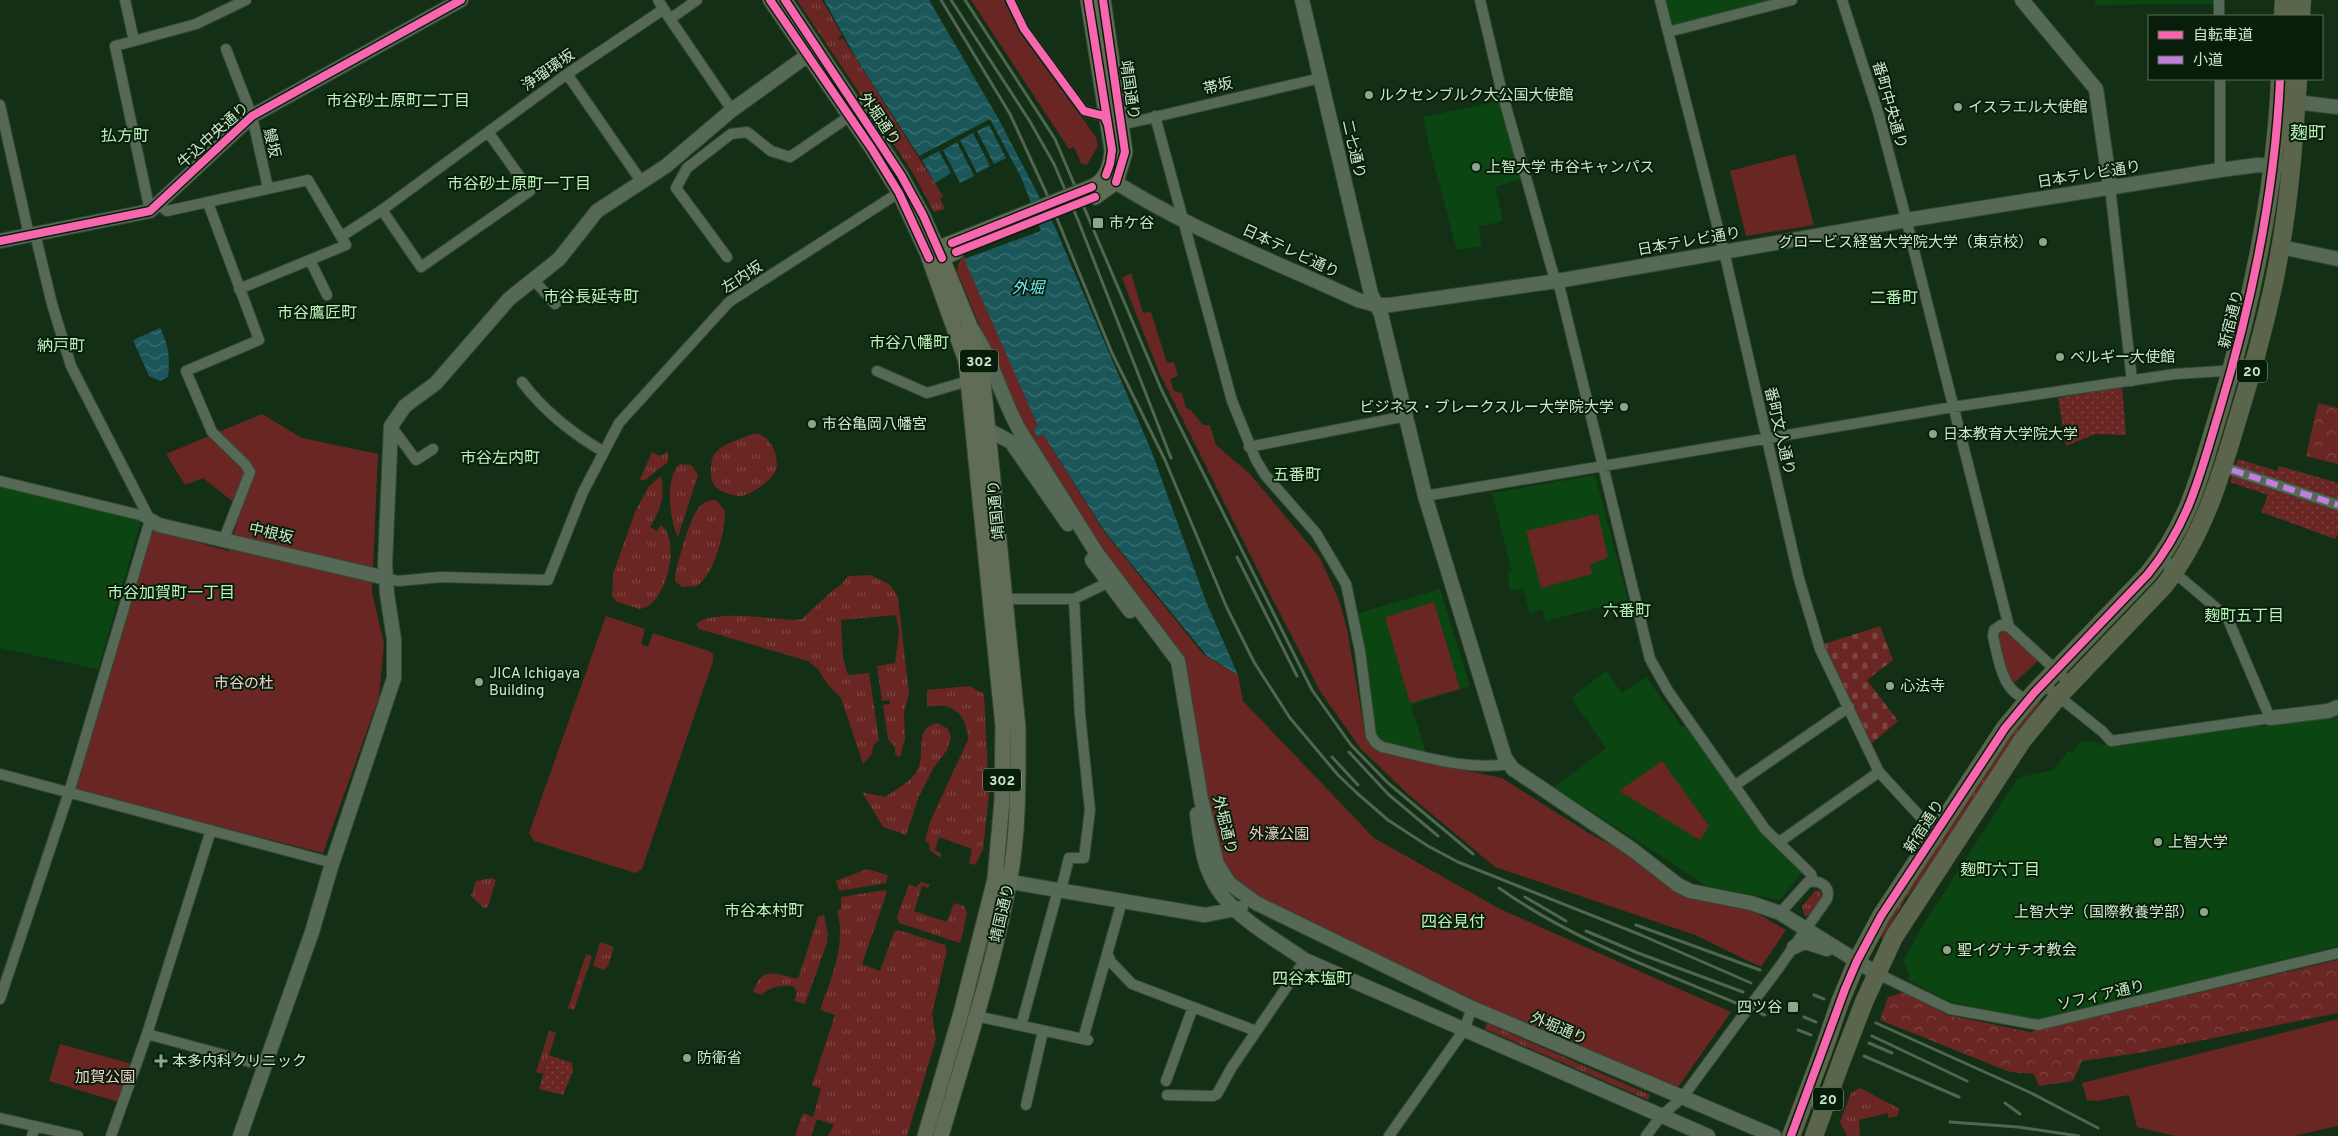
<svg xmlns="http://www.w3.org/2000/svg" width="2338" height="1136" viewBox="0 0 2338 1136" font-family="Overpass,'Noto Sans JP',sans-serif">
<defs>
<pattern id="grass-tufts" width="24" height="20" patternUnits="userSpaceOnUse" patternTransform="scale(1.25)"><rect width="24" height="20" fill="#6a2622"/><path d="M3 7l-1-3M5 7V3M7 7l1-3M15 17l-1-3M17 17v-4M19 17l1-3" fill="none" stroke="#7e4641"/></pattern>
<pattern id="forest-crowns" width="20" height="18" patternUnits="userSpaceOnUse" patternTransform="scale(1.25)"><rect width="20" height="18" fill="#6a2622"/><path d="M2 6a3 3 0 1 1 6 0M12 15a3 3 0 1 1 6 0" fill="none" stroke="#7e4641"/></pattern>
<pattern id="cemetery-stones" width="16" height="16" patternUnits="userSpaceOnUse" patternTransform="scale(1.25)"><rect width="16" height="16" fill="#6a2622"/><path d="M2 7V4a2 2 0 0 1 4 0v3zM10 15v-3a2 2 0 0 1 4 0v3z" fill="#7e4641"/></pattern>
<pattern id="garden-dots" width="8" height="8" patternUnits="userSpaceOnUse" patternTransform="scale(1.25)"><rect width="8" height="8" fill="#6a2622"/><path d="M2 2h.1M6 6h.1" fill="none" stroke="#7e4641" stroke-width="1.8" stroke-linecap="round"/></pattern>
<pattern id="water-waves" width="16" height="10" patternUnits="userSpaceOnUse" patternTransform="scale(1.25)"><rect width="16" height="10" fill="#1b575a"/><path d="M0 5q4-4 8 0t8 0" fill="none" stroke="#3b6f70"/></pattern>
</defs>
<rect width="100%" height="100%" fill="#133016"/>
<!-- built -->
<path fill="#0b4511" d="M1665,0h105l-97,26z
M2095,0h118v4l-118,1z
M1500,101l21,76 -2,3 -24,7 8,34 -25,6 4,19 -25,4 -25,-93 -9,-40z
M1595,475l33,125 -82,21 -4,-12 -12,4 -7,-25 -12,3 -4,-18 5,-2 -20,-78z
M0,485l141,36 -43,148 -98,-21z
M1440,589l30,97 -59,19 15,48 -41,-8 -9,-6 -20,-125z
M1606,671l16,22 24,-16 36,50 3,-2 67,94 50,53 -22,28 -73,-14 -153,-99 52,-39 -35,-50z
M2338,712v234l-302,74 -85,-18 -43,-22 1,-4 -5,-16 21,-38 93,-144 37,-9 13,-18 4,2 7,-11 13,-1 9,4 156,-21 4,3 71,-11z"/>
<!-- grass -->
<path fill="url(#grass-tufts)" d="M797,0h25l20,35 -4,3 1,2 4,-2 100,158 -3,2 5,11 -11,3 -21,-39z
M752,434c17,-3 28,21 24,36 -3,8 -12,14 -19,19 -5,3 -11,7 -17,7 -18,-2 -31,-8 -29,-27 0,-6 1,-14 6,-18 8,-8 24,-12 35,-17z
M652,452l8,4 8,-4v10l-24,19 -4,-2z
M680,464l11,1 7,10 -20,62c-8,-15 -14,-61 2,-73z
M661,476c4,22 0,32 -11,51l7,4 4,-6c19,15 7,65 -10,79 -2,2 -7,4 -11,5l-23,-7 -5,-6 1,-22 22,-62 14,-26z
M716,500l9,11c0,21 -10,62 -28,75l-15,1 -7,-6v-8c6,-18 13,-54 26,-68 4,-4 9,-5 15,-5z
M870,575l19,9 9,13 11,96 -5,19 1,27 -5,18 -5,-3v-7l-7,-8 -5,-34 7,-1 -1,-4 -7,1 -5,-35 18,-3 4,-31 -3,-17 -55,5 2,38 5,17 21,-2 10,67 -6,6 -1,8 -9,10 -22,-66 -13,-13 -10,-16 -10,-8 -109,-32 -3,-5c19,-15 72,-5 97,-4l9,-1 30,-28 9,-6 7,-9z
M969,686l15,8 5,100 -6,56 -8,15 -6,-2 3,-14 -33,-12 -4,13 6,3 -1,4 -10,-6 -1,-8 -4,-2 5,-19 38,-82c-1,-25 -15,-39 -41,-33v-17z
M2038,700l3,3 -24,29 -86,135 -25,31 -23,40 -3,-2 25,-41 102,-156z
M938,723l10,6 3,8 -4,13 -14,19 -14,27 -13,39 -23,-8 -21,-35 23,5c11,-8 28,-16 33,-28 8,-16 -5,-42 20,-46z
M867,869l21,6 -2,8 -47,8 -3,-10z
M492,878l4,2 -8,27 -4,1 -13,-12 5,-15z
M921,882l9,2 -2,4 -6,-2 -8,25 33,11 7,-19 10,3 3,8 -7,29 -61,-20 -2,-6 12,-33 7,3z
M885,890l2,2 -25,72 18,7 14,-39 4,-2 47,15 2,6 -15,62 4,26 -29,97h-79l6,-11 -17,-6 -6,17h-16l8,-23 10,4 8,-28 -9,-4 23,-70 -15,-5c11,-33 27,-65 17,-99l4,-2v-12z
M1816,890l4,1 2,7 -12,17 -5,1 -3,-10z
M824,915l4,19 -1,9 -22,61 -11,-3 3,-9 -3,-5c-10,-3 -25,0 -32,8l-9,-3c9,-27 24,-18 45,-13l20,-62z
M600,942l14,5 -6,19 -4,4 -11,-4z
M586,954l6,2 -18,54 -6,-2z
M1487,1023l163,72 -2,5 -163,-71z
M549,1031l7,2 -13,41 -7,-2z
M1860,1088l40,21 -3,7 -8,2 -2,-5 -28,7 1,16h-13l-7,-14 11,-29z"/>
<!-- forest -->
<path fill="url(#forest-crowns)" d="M2318,403l20,5v56l-32,-8z
M2338,960v53l-199,40 -57,8 -9,20 -34,5 -5,-12 -24,-2 -130,-52 8,-23 16,-5 44,23 82,17z"/>
<!-- cemetery -->
<path fill="url(#cemetery-stones)" d="M1880,626l13,34 -26,20 31,41 -27,23 -47,-100z"/>
<!-- park -->
<path fill="#6a2622" d="M971,0h34l15,32 76,105 2,9 -11,19 -6,-2 -7,-16 -5,2z
M1795,154l19,71 -68,11 -16,-65z
M964,255l74,171 -5,4 5,7 5,-3 61,98 100,123 34,20 5,26 131,137 126,71 231,103 -57,81 -202,-85 -234,-120 -21,-24 -37,-206 -68,-87 -99,-164 -56,-136 2,-9z
M1131,273l12,40 8,-1 16,51 7,-1 4,14 -8,3 4,12 8,2 4,15 5,2 12,15h7l6,20 34,29 70,84 19,42 8,29 18,105 4,10 8,6 14,5 111,23 85,54 35,19 58,44 73,16 33,19 -25,37 -66,-32 -200,-68 -86,-72 -48,-46 -41,-58 -52,-101 -109,-218 -37,-94z
M262,414l40,24 76,16 -6,138 12,52 -5,53 -56,156 -247,-63 76,-260 77,21 12,-43 -38,-30 -18,7 -19,-31z
M1598,514l10,43 -18,8 2,9 -51,14 -15,-57z
M1434,602l26,87 -50,14 -25,-86z
M606,616l39,13 -4,15 7,3 5,-14 56,18 4,3v7l-71,208 -7,4 -101,-32 -5,-8z
M2004,630l34,31 -24,22c-11,-11 -14,-34 -15,-49z
M1662,761l47,65 -9,14 -81,-49z
M2338,1019v107l-45,10h-118l-38,-9 -8,-32 -32,6 -10,-1 -5,-17z
M60,1044l72,20 -14,38 -69,-21z"/>
<!-- garden -->
<path fill="url(#garden-dots)" d="M2122,387l4,48 -31,-1 -29,12 -8,-48z
M2238,459l39,12 2,-5 59,17v51l-3,5 -74,-27 7,-17 -38,-13z
M549,1055l23,8 1,8 -10,24 -24,-6z"/>
<!-- water -->
<path fill="url(#water-waves)" d="M824,0h105l69,118 56,107 97,225 56,154 31,71 -31,-19 -102,-124 -62,-98 -5,3 -5,-7 5,-4 -74,-167 77,-28 -19,-52 -32,-60 -71,37 -63,-98z
M989,125l17,33 -12,6 -17,-33z
M973,133l17,33 -13,7 -17,-33z
M957,142l17,34 -14,7 -17,-33z
M939,151l12,22 -16,10 -13,-23z
M160,328c9,19 10,28 8,49l-8,4 -11,-5 -16,-36z"/>
<g fill="none" stroke-linecap="round" stroke-linejoin="round">
<defs>
<path id="street" d="M125,0l9,41 -19,5 35,165
M658,0l12,19 27,-19
M1010,0l14,29 60,82 20,5 4,12 213,-50
M1480,0l21,89 52,184 7,16 90,370 18,32 97,138 46,45 2,7
M1660,0l66,260 73,319 21,70 59,123 48,52 4,15
M1842,0l36,112 26,99 105,416
M2219,0v16
M670,19l62,91
M1668,32l124,-32
M134,41l62,-17 50,-24
M226,49l26,67 16,72
M567,74l74,107
M2220,79v91
M0,105l29,130
M1155,116l77,285 24,59 9,15 51,58 30,51 14,67 11,85 5,7 6,4c41,9 85,24 127,17
M2110,187l22,194
M208,203l51,137 -73,31 26,61 33,32 5,8 -26,67
M158,204l9,7 141,-31 38,65 -107,44
M382,210l39,57 109,-76 -42,-59
M342,236l40,-26 185,-136 97,-65
M727,257l-51,-69 11,-20 44,-34 16,-2 24,19 19,6 60,-41
M310,260l17,35
M533,279l22,25 6,-8
M877,371l50,22 41,-12
M522,382c22,29 51,52 82,70
M391,426l25,34 17,-11
M1249,447l157,-31
M2232,470l106,35
M0,481l140,34 10,5
M1425,496l528,-89 222,-33 78,-5
M386,578l12,3 43,-4 107,3 35,-88 36,-69 110,-121 174,-112
M1005,599h69l33,-16
M2043,684l60,48 8,9 159,-23 -43,-101 -58,-49 -5,-14
M2029,699c-27,-4 -31,-42 -36,-63l1,-6 7,-5 8,2 62,57
M0,774l333,89
M1734,786l115,-79
M1781,844l1,-4 97,-68
M1061,890l8,-32h15l6,-48 -10,-95 -6,-116
M1108,955l3,7 21,22 124,47
M1778,969l49,-70c4,-13 -7,-19 -19,-17l-28,31
M1876,973l74,36 88,16 300,-72
M0,999l71,-213 79,-266 -79,-154 -19,-62 -17,-70
M976,1016l107,23
M1021,1026l37,-136
M147,1034l118,32
M1088,1040l-5,-1 39,-138
M1166,1081l27,-74
M1167,1095l46,1 4,-2 15,-27 73,-107
M1026,1105l17,-74
M0,1118l78,18
M32,1136l3,-10
M111,1136l36,-102 64,-204
M1389,1136l75,-106 8,-22
M1646,1136l15,-20 21,-18 59,-80"/>
<path id="secondary" d="M770,0l102,149 27,44 30,65h13l-19,-43 -22,-40 -116,-175
M1302,0l69,294 10,20 44,182 80,262 8,11 120,81 45,35 12,6 61,12 29,10 96,60
M2022,0l74,89 14,98
M2287,101l51,6
M1106,176c77,51 168,85 252,124l18,5h14l167,-24 350,-61 313,-50 38,-5 33,2
M0,241l150,-30 102,-95 209,-116
M2281,247l57,12
M972,329c21,31 29,69 48,102l76,121 82,109 23,138 16,65 12,19 27,20 216,105 302,128
M979,425l32,17 57,82
M150,520l9,5 227,53
M1092,560l38,51
M2270,718l58,-7 10,-4
M1197,814c2,17 4,36 10,53 15,45 61,67 98,93l403,176
M999,880l206,35 36,-7
M1794,947l11,-5 22,7
M240,1136l72,-204 19,-65 63,-189v-39l-7,-45 -2,-30 6,-138 14,-20 31,-23 73,-84 50,-40 38,-48 69,-45 66,-56 76,-55"/>
<path id="primary" d="M1088,0l24,150c-1,15 -6,31 -20,37
M1095,197l21,-15 9,-30 -22,-152
M925,1136l36,-123 34,-134 7,-78 1,-75 -37,-365 -37,-103 9,-10 14,-5
M941,1136c24,-83 52,-167 68,-253 10,-51 9,-104 9,-155l-36,-356 -13,-48 -27,-66 14,-6"/>
<path id="highway" d="M2283,16l1,-16
M2301,16l1,-16
M1840,1002l17,-41 24,-45 124,-188 29,-35 114,-119c42,-52 52,-100 71,-162 33,-109 56,-219 61,-333
M1864,1002l30,-65 128,-196 36,-44 106,-111c38,-48 55,-104 72,-162 17,-55 33,-111 43,-168 11,-59 15,-118 19,-177
M1791,1136l31,-82
M1814,1136l27,-74"/>
</defs>
<!-- street casing -->
<use href="#street" stroke="#354935" stroke-width="12"/>
<!-- secondary casing -->
<use href="#secondary" stroke="#354935" stroke-width="16"/>
<!-- primary casing -->
<use href="#primary" stroke="#354935" stroke-width="17"/>
<!-- highway casing -->
<use href="#highway" stroke="#354935" stroke-width="19"/>
<!-- street -->
<use href="#street" stroke="#566957" stroke-width="10"/>
<!-- secondary -->
<use href="#secondary" stroke="#566957" stroke-width="14"/>
<!-- primary -->
<use href="#primary" stroke="#606c56" stroke-width="15"/>
<!-- highway -->
<use href="#highway" stroke="#5a654c" stroke-width="18"/>
<!-- rail -->
<path stroke="#516652" stroke-width="3" d="M941,0l69,114 39,85 63,154 53,107 62,148 27,54 36,56 48,57 20,19 30,26 40,26 30,16 183,73 110,48
M951,0l78,120 25,44 24,56 93,238
M965,0l90,139 107,252 150,299 39,55 37,38 85,71
M1237,557l60,119
M1349,752l39,42 50,42
M1332,757l26,28
M1499,888c72,51 155,81 237,115
M1525,897l41,24
M1636,925l124,45
M1586,931l52,22 105,39
M1814,995l10,4
M1760,1013l5,2
M1804,1017l12,5
M1876,1023l153,69 69,36
M1798,1030l13,5
M1872,1036l95,45
M1869,1043l23,10
M1864,1056l95,41
M2005,1103l15,11
M1950,1122l68,5 61,9"/>
<defs>
<path id="street-bridge" d="M1741,1018l37,-49"/>
<path id="primary-bridge" d="M952,243l140,-56"/>
<path id="highway-bridge" d="M1822,1054l18,-52
M1841,1062l23,-60"/>
</defs>
<!-- street-bridge casing -->
<use href="#street-bridge" stroke="#354935" stroke-width="12" stroke-linecap="butt"/>
<!-- primary-bridge casing -->
<use href="#primary-bridge" stroke="#354935" stroke-width="17" stroke-linecap="butt"/>
<!-- highway-bridge casing -->
<use href="#highway-bridge" stroke="#354935" stroke-width="19" stroke-linecap="butt"/>
<!-- street-bridge -->
<use href="#street-bridge" stroke="#566957" stroke-width="10"/>
<!-- primary-bridge -->
<use href="#primary-bridge" stroke="#606c56" stroke-width="15"/>
<!-- highway-bridge -->
<use href="#highway-bridge" stroke="#5a654c" stroke-width="18"/>
<!-- quiet -->
<path stroke="#c07fdc" stroke-width="6" stroke-dasharray="12 6" stroke-linecap="butt" d="M2232,470l106,35"/>
<defs>
<path id="cycleway" d="M770,0l102,149 27,44 30,65
M785,0l116,175 22,40 19,43
M1010,0l14,29 60,82 20,5 4,9
M1088,0l24,150 -2,14 -4,11
M1103,0l22,152 -9,30
M0,241l150,-30 102,-95 209,-116
M952,243l140,-56
M956,252l139,-55
M1791,1136l54,-147 12,-28 24,-45 124,-188 29,-35 114,-119c42,-52 52,-100 71,-162 33,-109 56,-219 61,-333"/>
</defs>
<!-- cycleway casing -->
<use href="#cycleway" stroke="#091e0a" stroke-width="11"/>
<!-- cycleway -->
<use href="#cycleway" stroke="#f766af" stroke-width="8"/>
</g>
<!-- markers -->
<g fill="#8ba68b" stroke="#091e0a" stroke-width="2">
<circle cx="1369" cy="95" r="5"/>
<circle cx="1958" cy="107" r="5"/>
<circle cx="1476" cy="167" r="5"/>
<rect x="1092" y="217" width="12" height="12" rx="2.5"/>
<circle cx="2043" cy="242" r="5"/>
<circle cx="2060" cy="357" r="5"/>
<circle cx="1624" cy="407" r="5"/>
<circle cx="812" cy="424" r="5"/>
<circle cx="1933" cy="434" r="5"/>
<circle cx="479" cy="682" r="5"/>
<circle cx="1890" cy="686" r="5"/>
<circle cx="2158" cy="842" r="5"/>
<circle cx="2204" cy="912" r="5"/>
<circle cx="1947" cy="950" r="5"/>
<rect x="1787" y="1001" width="12" height="12" rx="2.5"/>
<circle cx="687" cy="1058" r="5"/>
<path d="M158.5 1053.5h5v5h5v5h-5v5h-5v-5h-5v-5h5z"/>
</g>
<g text-anchor="middle" stroke-width="4" stroke-linejoin="round" paint-order="stroke">
<!-- shield labels -->
<g fill="#091e0a" stroke="#91aa90" stroke-width="1">
<rect x="960" y="349.5" width="38" height="23" rx="4"/>
<rect x="2237" y="359.5" width="30" height="23" rx="4"/>
<rect x="983" y="768.5" width="38" height="23" rx="4"/>
<rect x="1813" y="1087.5" width="30" height="23" rx="4"/>
</g>
<g font-size="14" font-weight="bold" fill="#cbe6ca">
<text x="979" y="366">302</text>
<text x="2252" y="376">20</text>
<text x="1002" y="785">302</text>
<text x="1828" y="1104">20</text>
</g>
<!-- street labels -->
<g font-size="15" fill="#cbe6ca" stroke="#091e0a">
<text transform="translate(548 70) rotate(-35)" y="5">浄瑠璃坂</text>
<text transform="translate(1218 86) rotate(-13)" y="5">帯坂</text>
<text transform="translate(1130 90) rotate(82)" y="5">靖国通り</text>
<text transform="translate(1890 105) rotate(74)" y="5">番町中央通り</text>
<text transform="translate(880 119) rotate(56)" y="5">外堀通り</text>
<text transform="translate(213 135) rotate(-42)" y="5">牛込中央通り</text>
<text transform="translate(272 143) rotate(77)" y="5">鰻坂</text>
<text transform="translate(1354 149) rotate(77)" y="5">二七通り</text>
<text transform="translate(2089 174) rotate(-9)" y="5">日本テレビ通り</text>
<text transform="translate(1689 241) rotate(-10)" y="5">日本テレビ通り</text>
<text transform="translate(1291 251) rotate(25)" y="5">日本テレビ通り</text>
<text transform="translate(742 277) rotate(-33)" y="5">左内坂</text>
<text transform="translate(2231 319) rotate(-76)" y="5">新宿通り</text>
<text transform="translate(1780 431) rotate(77)" y="5">番町文人通り</text>
<text transform="translate(996 510) rotate(-96)" y="5">靖国通り</text>
<text transform="translate(271 533) rotate(13)" y="5">中根坂</text>
<text transform="translate(1225 825) rotate(76)" y="5">外堀通り</text>
<text transform="translate(1924 826) rotate(-57)" y="5">新宿通り</text>
<text transform="translate(1002 913) rotate(-77)" y="5">靖国通り</text>
<text transform="translate(2101 995) rotate(-13)" y="5">ソフィア通り</text>
<text transform="translate(1559 1028) rotate(23)" y="5">外堀通り</text>
</g>
<!-- poi labels -->
<g font-size="15" fill="#cbe6ca" stroke="#091e0a" text-anchor="start">
<text x="1379" y="100">ルクセンブルク大公国大使館</text>
<text x="1968" y="112">イスラエル大使館</text>
<text x="1486" y="172">上智大学 市谷キャンパス</text>
<text x="1109" y="228">市ケ谷</text>
<text x="2033" y="247" text-anchor="end">グロービス経営大学院大学（東京校）</text>
<text x="2070" y="362">ベルギー大使館</text>
<text x="1614" y="412" text-anchor="end">ビジネス・ブレークスルー大学院大学</text>
<text x="822" y="429">市谷亀岡八幡宮</text>
<text x="1943" y="439">日本教育大学院大学</text>
<text x="489" y="678">JICA Ichigaya<tspan x="489" dy="17">Building</tspan></text>
<text x="1900" y="691">心法寺</text>
<text x="2168" y="847">上智大学</text>
<text x="2194" y="917" text-anchor="end">上智大学（国際教養学部）</text>
<text x="1957" y="955">聖イグナチオ教会</text>
<text x="1782" y="1012" text-anchor="end">四ツ谷</text>
<text x="697" y="1063">防衛省</text>
<text x="172" y="1066">本多内科クリニック</text>
</g>
<!-- park labels -->
<g font-size="15" fill="#f1d0cd" stroke="#091e0a">
<text x="244" y="688">市谷の杜</text>
<text x="1279" y="839">外濠公園</text>
<text x="105" y="1082">加賀公園</text>
</g>
<!-- neighbourhood labels -->
<g font-size="16" fill="#baf1b8" stroke="#091e0a">
<text x="398" y="106">市谷砂土原町二丁目</text>
<text x="125" y="141">払方町</text>
<text x="519" y="189">市谷砂土原町一丁目</text>
<text x="591" y="302">市谷長延寺町</text>
<text x="1894" y="303">二番町</text>
<text x="317" y="318">市谷鷹匠町</text>
<text x="909" y="348">市谷八幡町</text>
<text x="61" y="351">納戸町</text>
<text x="500" y="463">市谷左内町</text>
<text x="1297" y="480">五番町</text>
<text x="171" y="598">市谷加賀町一丁目</text>
<text x="1627" y="616">六番町</text>
<text x="2244" y="621">麹町五丁目</text>
<text x="2000" y="875">麹町六丁目</text>
<text x="764" y="916">市谷本村町</text>
<text x="1453" y="927">四谷見付</text>
<text x="1312" y="984">四谷本塩町</text>
</g>
<!-- water labels -->
<g font-size="16" font-style="italic" fill="#6fecf9" stroke="#091e0a">
<text x="1028" y="293">外堀</text>
</g>
<!-- quarter labels -->
<g font-size="18" fill="#baf1b8" stroke="#091e0a">
<text x="2308" y="139">麹町</text>
</g>
</g>
<!-- legend -->
<rect x="2148" y="15" width="175" height="65" fill="#091e0a" stroke="#576e57"/>
<rect x="2158" y="31" width="25" height="8" fill="#f766af" stroke="#576e57"/>
<text x="2193" y="40" font-size="15" fill="#cbe6ca">自転車道</text>
<rect x="2158" y="56" width="25" height="8" fill="#c07fdc" stroke="#576e57"/>
<text x="2193" y="65" font-size="15" fill="#cbe6ca">小道</text>
</svg>
